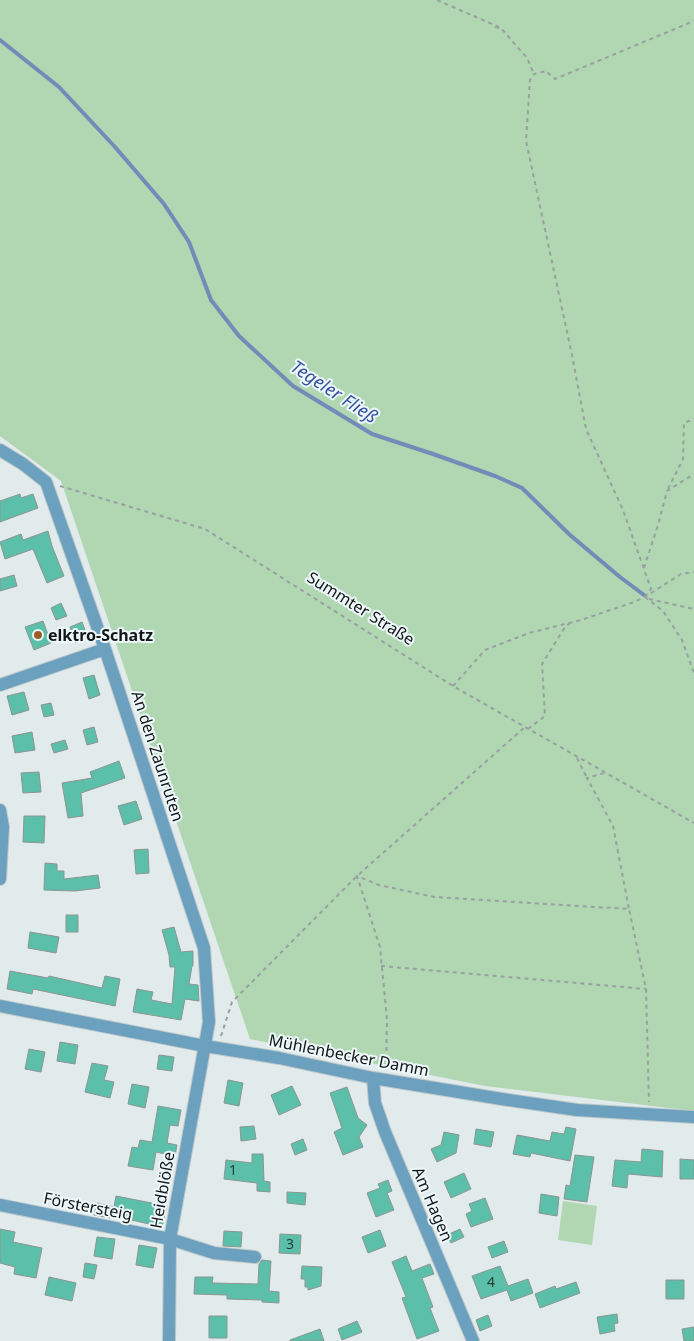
<svg xmlns="http://www.w3.org/2000/svg" width="694" height="1341" viewBox="0 0 694 1341" font-family="'Noto Sans',sans-serif">
<rect width="100%" height="100%" fill="#e1ebec"/>
<!-- green -->
<path fill="#b0d6b2" d="M0,0h694v1111l-209,-25 -235,-47 -189,-558 -61,-45z
M563,1201l34,5 -5,39 -34,-5z"/>
<g fill="none" stroke-linecap="round" stroke-linejoin="round">
<!-- stream -->
<path stroke="#748ab8" stroke-width="4" d="M0,40l59,47 56,60 49,57 25,38 22,58 28,36 54,50 79,48 61,20 62,22 27,12 48,47 50,42 24,18"/>
</g>
<!-- building -->
<path fill="#5cbfa9" stroke="#8c9592" d="M20,494l1,4 12,-4 5,14 -38,14v-21z
M48,531l4,15 12,30 -17,7 -14,-34 -28,10 -5,-17 21,-8 2,6z
M14,575l3,11 -17,5v-12z
M61,603l6,13 -11,4 -5,-12z
M43,621l8,22 -17,7 -9,-23z
M82,622l6,16 -13,5 -5,-16z
M94,675l6,20 -11,4 -6,-21z
M24,692l5,18 -17,5 -5,-19z
M51,703l3,12 -10,2 -3,-12z
M94,727l4,15 -11,3 -4,-15z
M32,732l3,18 -20,3 -3,-17z
M65,740l3,9 -14,4 -3,-9z
M119,761l6,17 -44,15 2,23 -15,2 -6,-35 30,-5 -2,-6z
M39,772l2,20 -18,1 -2,-20z
M136,801l6,18 -18,6 -6,-19z
M24,816h21l-1,27 -21,-1z
M148,849l1,24 -13,1 -2,-24z
M45,863l12,1v7h7v8l34,-4 2,13 -25,3 -31,-1z
M66,915h12v17h-12z
M174,927l7,25 12,-1v15h-1l-3,18 9,1 1,16 -14,-2 -4,21 -48,-8 4,-23 16,3 -2,8 21,4 3,-37h-5l-1,-12 -7,-25z
M30,932l29,5 -3,16 -28,-5z
M10,971l38,7 1,-2 53,12 3,-12 15,3 -5,27 -82,-17 -1,5 -25,-5z
M60,1042l18,3 -3,19 -18,-3z
M29,1049l16,3 -4,20 -16,-3z
M159,1055l15,2 -2,14 -15,-2z
M92,1063l16,3 -4,14 10,2 -4,16 -25,-6z
M228,1080l15,3 -4,23 -15,-3z
M132,1084l17,3 -4,21 -17,-4z
M292,1086l9,19 -22,10 -8,-20z
M347,1087l11,31 9,7 -8,12 4,10 -20,8 -9,-23 8,-4 -12,-35z
M158,1106l23,4 -3,16 -8,-1 -3,18 10,2 -2,11 -19,-4 -3,18 -25,-4 4,-19 6,1 2,-8 12,2z
M254,1126l2,13 -15,2 -1,-14z
M566,1127l10,2 -6,32 -39,-8 -1,4 -17,-3 4,-19 33,6 2,-9 12,2z
M476,1129l18,3 -3,15 -17,-3z
M444,1132l15,3 -3,18 -19,9 -6,-13 10,-4z
M303,1139l4,11 -12,5 -4,-11z
M642,1149l21,2 -1,26 -34,-3 -1,14 -15,-2 3,-26 26,2z
M252,1154h11l1,27 6,1v10l-13,-1v-8l-33,-4 2,-19 26,3z
M575,1155l19,2 -7,45 -23,-3 2,-14 4,1z
M680,1159l14,1v19h-14z
M464,1173l7,16 -20,9 -7,-16z
M388,1180l4,11 -5,2 7,17 -18,7 -9,-24 13,-5 -2,-4z
M287,1192l19,1 -1,12 -18,-2z
M541,1194l18,3 -2,19 -18,-3z
M116,1196l51,10 -5,21 -52,-12v3l-16,-3 3,-12 17,4z
M485,1198l8,21 -22,8 -5,-13 6,-3 -3,-7z
M0,1229l15,3 -2,10 29,6 -6,30 -22,-4 1,-7 -15,-4z
M460,1229l4,8 -13,6 -4,-8z
M380,1230l6,16 -18,7 -6,-16z
M224,1231l18,1 -1,15 -18,-1z
M280,1234l21,1 -1,19 -21,-1z
M97,1237l18,2 -3,20 -18,-3z
M504,1241l4,11 -16,6 -4,-11z
M139,1245l18,3 -4,20 -17,-3z
M406,1256l6,15 18,-7 4,10 -12,4 11,29 -3,1 9,23 -22,8 -15,-41 4,-1 -14,-35z
M262,1260l9,1 -2,30 10,1v11l-17,-1v-2l-35,-1v-4l-33,-1 1,-17h18l-1,6 46,1 1,-20z
M85,1263l12,2 -3,14 -11,-2z
M302,1266l20,1 -1,19 -13,4v-3h-3v-8h-4z
M500,1266l8,20 20,-7 5,14 -22,8 -4,-11 -26,9 -9,-23z
M49,1277l27,6 -4,18 -27,-6z
M666,1280h18v19h-18z
M576,1282l4,11 -40,15 -5,-14 20,-8 1,3z
M617,1314l1,9 -4,1 1,7 -15,3 -3,-17z
M488,1315l4,11 -12,5 -4,-11z
M209,1316h18v22h-18z
M357,1321l5,11 -20,8 -4,-11z
M694,1327v14h-10l-2,-12z
M320,1329l4,12h-34v-1z"/>
<g fill="none" stroke-linecap="round" stroke-linejoin="round">
<defs>
<path id="minor" d="M0,450l23,14 23,18 59,167 99,299 5,74 -39,217 -1,102
M0,685l105,-36
M0,810l3,17 -3,52
M0,1006l205,40 74,12 94,20 135,22 69,10 117,7
M373,1078l2,25 10,29 88,209
M0,1205l170,34 44,14 41,4"/>
</defs>
<!-- minor casing -->
<use href="#minor" stroke="#c0c9ca" stroke-width="14"/>
<!-- path -->
<path stroke="#98a0a0" stroke-width="2" stroke-dasharray="4 4" stroke-linecap="butt" d="M437,0l64,28
M495,27l6,1 26,30 7,16
M60,486l145,43 248,157 241,137
M668,489l15,-30 1,-36 10,-4
M644,568l14,-43 9,-34 27,-17
M645,597l6,-8 -28,-79 -37,-81 -14,-74 -46,-214 4,-61 4,-6 12,-3 9,8 139,-58
M645,597l18,14 19,29 12,33
M649,599l45,10
M453,686l32,-36 44,-17 52,-13 53,-18 11,-5 36,-23 13,-2
M528,729l17,-13 -3,-52 23,-37 5,-4
M577,758l10,20
M604,773l-17,5 26,48 16,83
M381,966l265,23
M221,1036l11,-34 125,-126 168,-149
M281,1045l1,-7
M386,1067l1,-47 -7,-73 -23,-71 22,9 55,12 195,12 17,80 3,113"/>
<!-- minor -->
<use href="#minor" stroke="#6ca0bf" stroke-width="12"/>
</g>
<!-- markers -->
<circle fill="#9e5d27" stroke="#eef8fa" stroke-width="2" cx="38" cy="635" r="5"/>
<g text-anchor="middle" stroke-width="4" stroke-linejoin="round" paint-order="stroke">
<!-- number labels -->
<g font-size="14" fill="#24403a">
<text x="233" y="1175">1</text>
<text x="290" y="1249">3</text>
<text x="491" y="1287">4</text>
</g>
<!-- street labels -->
<g font-size="16" fill="#111515" stroke="#eef8fa">
<text transform="translate(361 608) rotate(32)" y="6">Summter Straße</text>
<text transform="translate(158 756) rotate(72)" y="6">An den Zaunruten</text>
<text transform="translate(349 1055) rotate(11)" y="6">Mühlenbecker Damm</text>
<text transform="translate(162 1190) rotate(-80)" y="6">Heidblöße</text>
<text transform="translate(433 1204) rotate(67)" y="6">Am Hagen</text>
<text transform="translate(88 1206) rotate(11)" y="6">Förstersteig</text>
</g>
<!-- poi labels -->
<g font-size="16" font-weight="bold" fill="#111515" stroke="#eef8fa" text-anchor="start">
<text x="48" y="641">elktro-Schatz</text>
</g>
<!-- water labels -->
<g font-size="18" font-style="italic" fill="#35519e" stroke="#eef8fa">
<text transform="translate(334 392) rotate(33)" y="6">Tegeler Fließ</text>
</g>
</g>
</svg>
